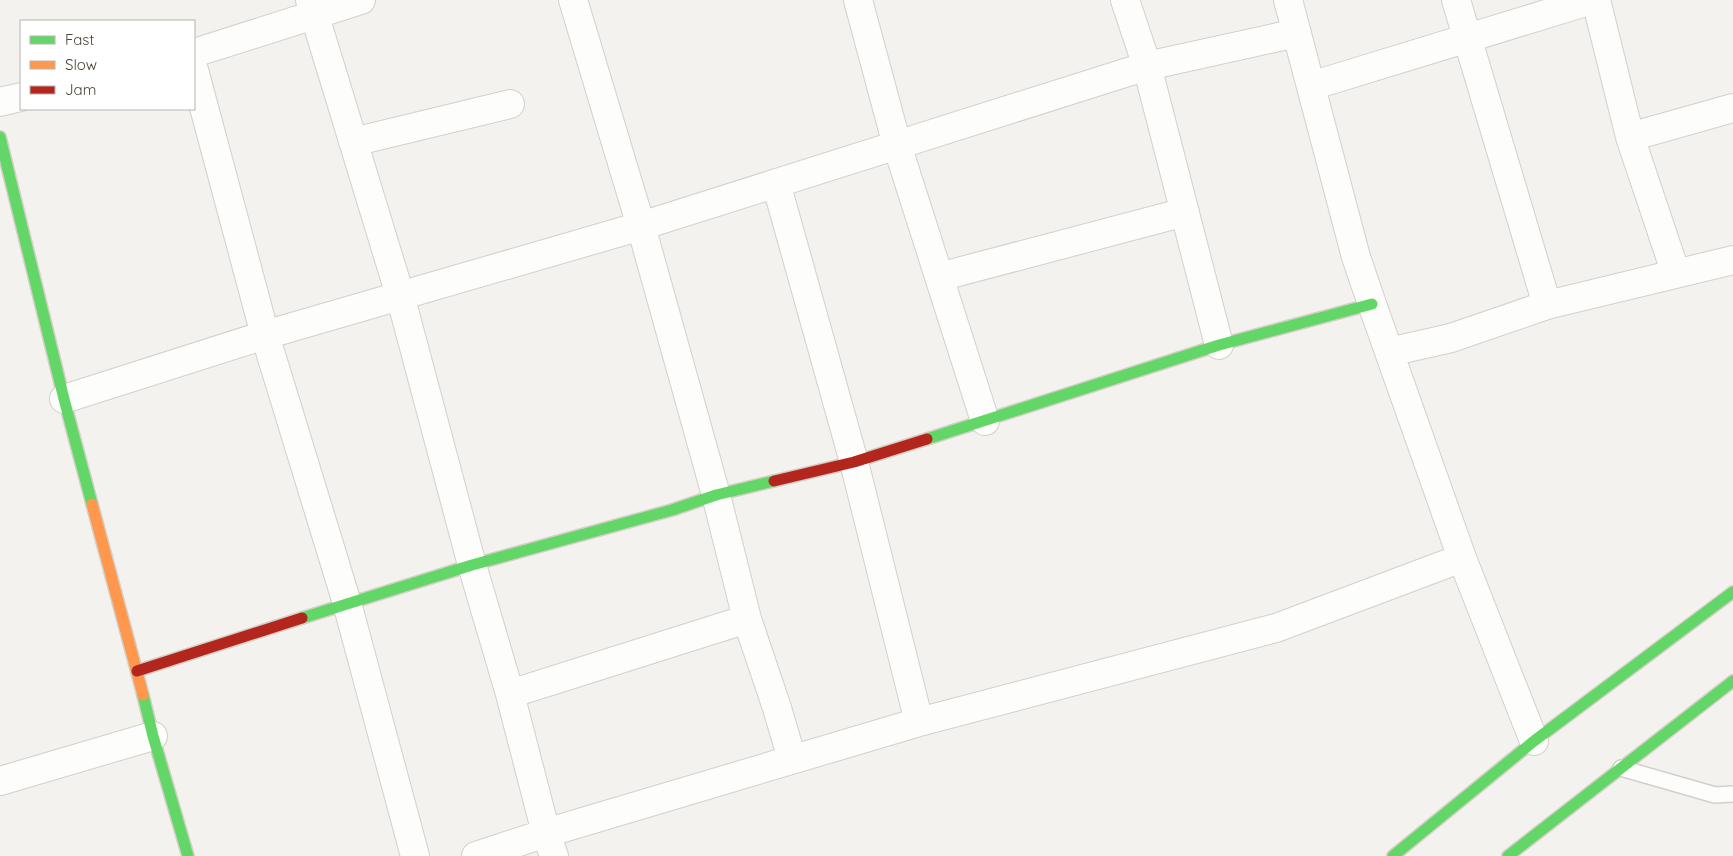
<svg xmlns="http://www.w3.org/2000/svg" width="1733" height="856" viewBox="0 0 1733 856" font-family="Quicksand,sans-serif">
<rect width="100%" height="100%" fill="#f4f2ee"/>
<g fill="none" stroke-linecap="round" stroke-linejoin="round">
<defs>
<path id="lane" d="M1621,768l94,27 18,-1"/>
<path id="street" d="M310,0l90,295 72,270 38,129 36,139 8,23
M573,0l68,226 75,269 31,124 30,89 15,51
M858,0l39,145 88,276
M1125,0l22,66 72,279
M1288,0l68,257 16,47 90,254 72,183
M1456,0l91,305
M1596,0l34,137 46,137
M194,53l167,-53
M194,70l71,265 82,268 68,253
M1311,86l281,-86
M0,102l21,-5
M1630,137l103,-29
M353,142l157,-38
M939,277l246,-65
M1389,352l62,-14 96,-33 186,-45
M64,399l201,-64 376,-109 506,-160 150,-33
M510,694l237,-75
M919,722l357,-94 186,-70
M0,781l153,-45
M476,856l70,-23 373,-111 -65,-260 -78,-279"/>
<path id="fast" d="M0,137l64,262 28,105
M927,439l292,-94 153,-41
M302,618l170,-53 200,-55 44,-15 58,-14
M143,695l10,41 35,120
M1393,856l141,-115 199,-149
M1508,856l225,-175"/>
<path id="slow" d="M92,504l51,191"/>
<path id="jam" d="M774,481l80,-19 73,-23
M137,671l165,-53"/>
</defs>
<!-- lane casing -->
<use href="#lane" stroke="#d2d0cb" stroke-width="18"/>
<!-- street casing -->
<use href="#street" stroke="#d2d0cb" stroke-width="30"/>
<!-- fast casing -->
<use href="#fast" stroke="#d3cfc5" stroke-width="14"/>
<!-- slow casing -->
<use href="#slow" stroke="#d3cfc5" stroke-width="14"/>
<!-- jam casing -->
<use href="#jam" stroke="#d3cfc5" stroke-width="14"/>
<!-- lane -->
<use href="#lane" stroke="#fdfdfc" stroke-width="15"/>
<!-- street -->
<use href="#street" stroke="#fdfdfc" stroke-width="28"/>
<!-- fast -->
<use href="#fast" stroke="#63d668" stroke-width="11"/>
<!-- slow -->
<use href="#slow" stroke="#ff974d" stroke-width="11"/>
<!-- jam -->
<use href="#jam" stroke="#b3261e" stroke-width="11"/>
</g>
<!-- legend -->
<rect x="20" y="20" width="175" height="90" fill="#ffffff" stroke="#b7b4b0"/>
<rect x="30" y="36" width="25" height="8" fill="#63d668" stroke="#b7b4b0"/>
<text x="65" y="45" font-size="15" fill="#4b4439">Fast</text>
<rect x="30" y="61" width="25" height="8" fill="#ff974d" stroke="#b7b4b0"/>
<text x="65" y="70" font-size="15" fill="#4b4439">Slow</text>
<rect x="30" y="86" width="25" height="8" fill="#b3261e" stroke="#b7b4b0"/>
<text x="65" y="95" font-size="15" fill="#4b4439">Jam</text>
</svg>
